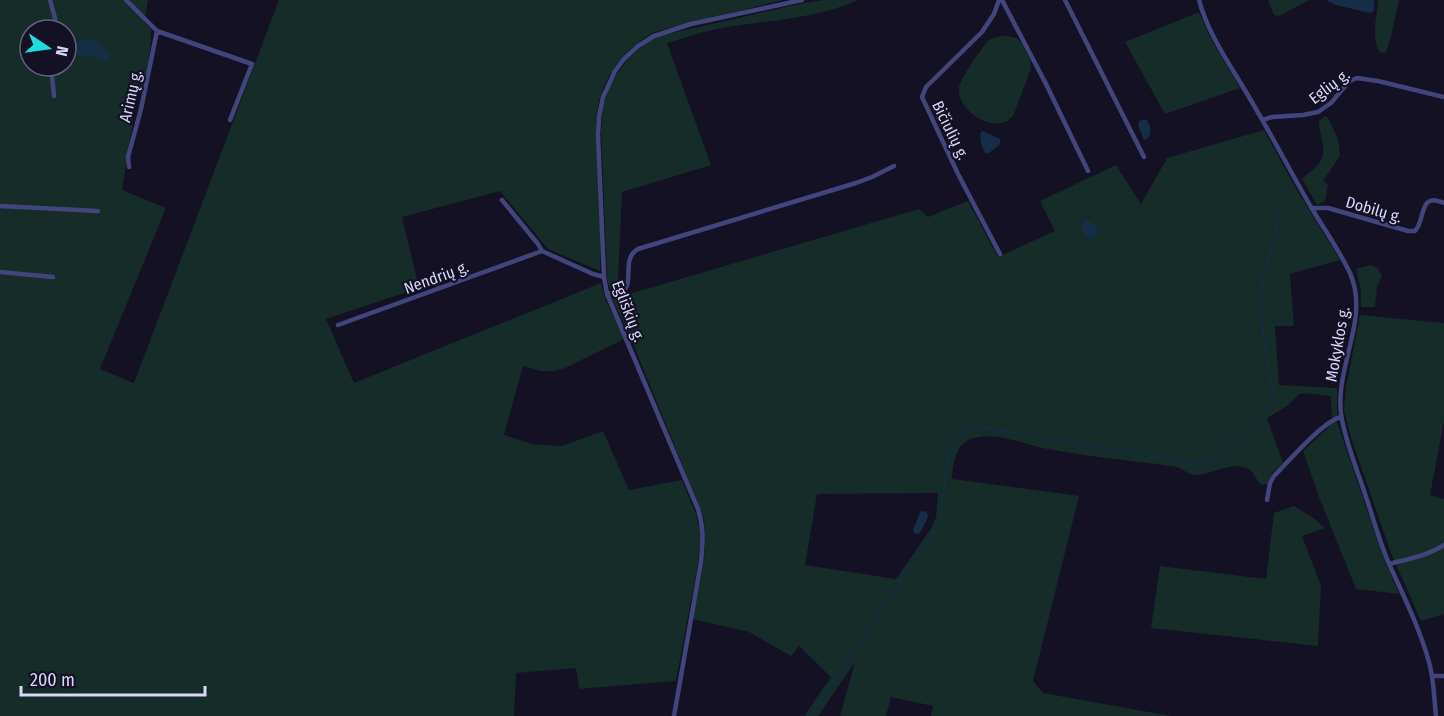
<svg xmlns="http://www.w3.org/2000/svg" width="1444" height="716" viewBox="0 0 1444 716" font-family="'Fira Sans Condensed',sans-serif">
<rect width="100%" height="100%" fill="#131123"/>
<!-- green -->
<path fill="#152c29" fill-rule="evenodd" d="M0,0h148l-4,22 7,7c0,17 -3,54 -14,66l-15,95 44,18 -66,161 34,14 145,-383h504l-128,32c-27,13 -48,40 -56,69 -2,10 -3,19 -3,29l5,109 -1,32 -52,-22 -48,-58 -98,26 17,71 -93,31 28,64 247,-100 4,15 19,41 -59,29 -11,3h-13l-18,-5 -19,69 28,9 30,2 41,-15 26,59 53,-10 14,34 5,23 -3,26 -22,118 -97,8 -3,-21 -60,5 -2,43h-514zM30,30h36v36h-36z
M823,0h35c-46,21 -97,20 -146,30 -15,3 -30,9 -45,13l44,122 -89,27 -4,90 -2,6 -7,-1 -2,-8 -6,-150c1,-10 1,-19 4,-29 8,-27 29,-52 54,-64l145,-33z
M1268,0h41l-30,16 -5,-1z
M1378,0h21l-8,37 -5,15 -5,1c-11,-14 -4,-36 -3,-53z
M1199,12l13,29 28,47 -75,26 -40,-72z
M1007,36l9,2 5,4 9,17 1,10 -18,47c-4,3 -7,7 -12,7 -17,4 -45,-16 -42,-35 0,-7 24,-43 30,-48 5,-3 12,-4 18,-4z
M1325,116l3,2 10,21 2,17 -17,25 5,4 -3,16 -8,4 -15,-26c13,-12 26,-18 20,-39 -1,-7 -4,-13 -3,-19z
M1264,130l34,62 42,68 -50,14 4,52h-19l4,59 58,3v34l47,137 15,35 -43,-5 -37,-92 -16,-46 29,-27 -1,-28 -29,-3 -4,2 -11,11 -20,12 16,45 -10,9 -6,12 -5,1c-7,-5 -7,-14 -16,-17 -14,-6 -33,5 -47,7 -9,1 -14,-5 -22,-8 -43,-6 -87,-10 -129,-18 -25,-4 -52,-19 -77,-10 -16,6 -18,26 -19,40l127,17 -46,185 10,12 128,23h-240l2,-10 -42,-9 -5,19h-46l15,-54 -37,54h-14l27,-39 -32,-31 -8,10 -42,-24 -57,-13c7,-34 18,-68 11,-103l-73,-180 -18,-37 307,-90 9,8 40,-16 30,56 57,-26 -15,-30 76,-36 25,39 26,-46zM938,493l-2,24 -4,10 -36,52 -91,-14 12,-71z
M1371,265l7,3 4,8 -5,11 -2,20h-14v-16l-5,-22z
M1360,315l84,8v98l-14,74 14,4v115l-23,7 -30,-68 -40,-115 -7,-28 2,-23z
M1294,506l21,13 10,9 -23,8 19,50 -3,60 -167,-18 9,-62 106,13 8,-66z"/>
<!-- water -->
<path fill="#162d48" d="M1326,0h48v11l-4,2 -34,-8z
M82,39c18,0 18,2 27,17v5h-5c-9,-7 -20,-2 -29,-7 -3,-7 0,-12 7,-15z
M1140,120h7c4,6 5,14 0,19l-3,1 -6,-15z
M983,131l17,8v5l-11,9h-4c-4,-8 -6,-13 -4,-21z
M1084,221h6l8,8 -1,5 -6,5 -4,-1 -6,-9v-4z
M922,511l5,1 1,5 -8,16 -5,1 -2,-4 7,-18z"/>
<g fill="none" stroke-linecap="round" stroke-linejoin="round">
<!-- stream -->
<path stroke="#162d48" stroke-width="1.5" d="M810,716l125,-185 5,-11 8,-62c6,-23 16,-29 39,-30l211,36 14,-4 61,-58 1,-5c-6,-37 -16,-75 -12,-112l20,-78"/>
<!-- street -->
<path stroke="#42457c" stroke-width="4.5" d="M50,0l5,18 -1,12
M126,0l31,31 95,33 -22,56
M999,0l-5,14 -12,18 -56,55 -4,10 36,77 42,80
M1002,0l44,84 42,87
M1065,0l79,157
M1199,0c9,34 30,63 47,92 23,38 43,77 65,115 13,22 28,43 39,66 21,48 -18,96 -8,147 5,26 16,52 24,77 8,23 14,47 24,69 14,31 30,63 39,96 5,17 5,36 7,54
M51,66l3,30
M1263,120l9,-3 31,-2 15,-3 13,-9 15,-18 6,-5 5,-2 21,3 66,16
M129,167l-1,-10 13,-48 16,-78
M502,200l36,44 4,7 51,23 11,3
M0,206l98,5
M1312,208h16l80,23h7c11,-11 3,-40 29,-28
M0,272l53,5
M607,294c4,-1 11,-1 14,-2 15,-6 -1,-33 17,-43l218,-66 16,-6 22,-11
M338,325l204,-74
M1267,500l3,-17 4,-7c15,-15 49,-55 67,-59
M1389,564c19,-5 38,-8 55,-19
M1432,676h12
M674,716l27,-154c2,-20 3,-34 -3,-53l-91,-215 -3,-17 -6,-142 1,-18 4,-20 12,-26 9,-12 14,-13 16,-10 37,-12 111,-24"/>
</g>
<g text-anchor="middle" stroke-width="4.5" stroke-linejoin="round" paint-order="stroke">
<!-- street labels -->
<g font-size="16" fill="#d9d8fa" stroke="#131123">
<text transform="translate(1329 86) rotate(-37)" y="6">Eglių g.</text>
<text transform="translate(130 96) rotate(-77)" y="6">Arimų g.</text>
<text transform="translate(951 130) rotate(64)" y="6">Bičiulių g.</text>
<text transform="translate(1374 209) rotate(16)" y="6">Dobilų g.</text>
<text transform="translate(436 277) rotate(-20)" y="6">Nendrių g.</text>
<text transform="translate(629 311) rotate(69)" y="6">Egliškių g.</text>
<text transform="translate(1337 344) rotate(-80)" y="6">Mokyklos g.</text>
</g>
</g>
<!-- north arrow -->
<g transform="translate(48 48) rotate(103)"><circle r="28" fill="#131123" stroke="#626179" stroke-width="1.5"/>
<path d="M0-4.5L10 22L0 15L-10 22Z" fill="#1ddde1"/>
<text y="-9" font-size="16" font-weight="bold" text-anchor="middle" fill="#d9d8fa">N</text>
</g>
<!-- scale -->
<path d="M21 686v9h184v-9" fill="none" stroke="#d9d8fa" stroke-width="3"/>
<text x="30" y="686" font-size="18" fill="#d9d8fa" stroke="#131123" stroke-width="4.5" paint-order="stroke">200 m</text>
</svg>
